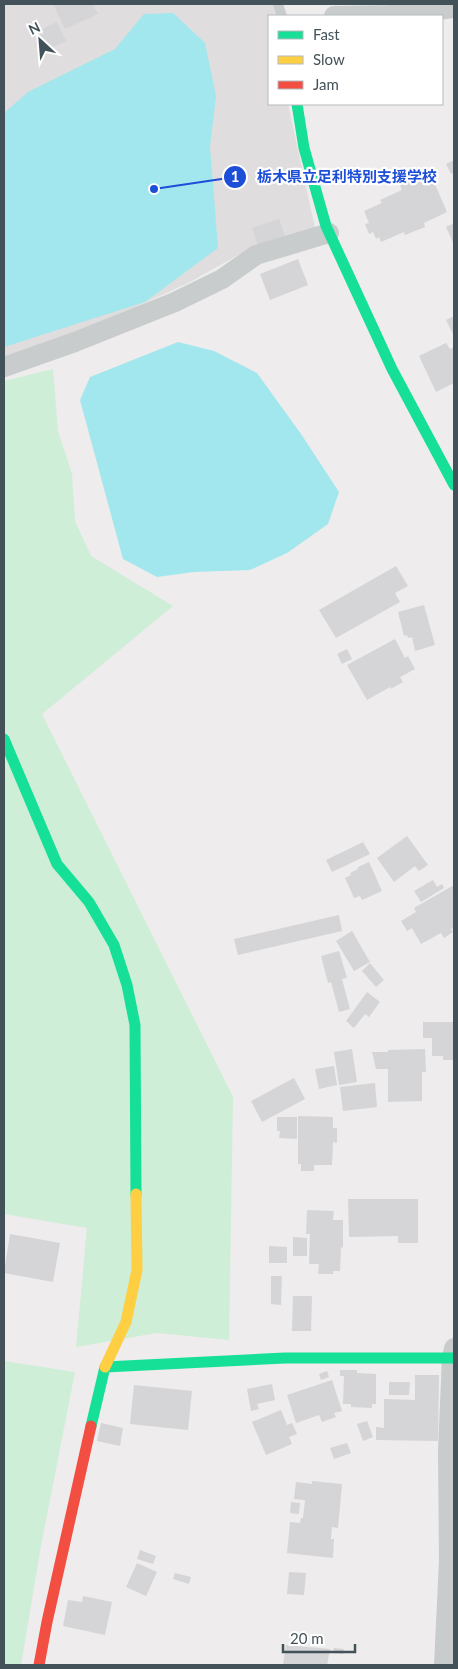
<svg xmlns="http://www.w3.org/2000/svg" width="458" height="1669" viewBox="0 0 458 1669" font-family="Lato,'Noto Sans JP',sans-serif">
<rect width="100%" height="100%" fill="#eeecec"/>
<!-- education -->
<path fill="#dfddde" d="M4,4h271l1,12h-7v88h19l27,124 -66,21 -61,34 -113,52 -71,21z"/>
<!-- green -->
<path fill="#cfeed7" d="M53,369l5,62 14,43 3,47 16,35 82,50 -131,108 191,383 -4,243 -72,-7 -81,14 11,-119 -83,-14v-833z
M4,1361l71,11 -35,179 -19,114h-17z"/>
<!-- water -->
<path fill="#a2e7ee" d="M173,13l32,30 11,53 -6,50 8,102 -73,54 -141,45v-234l24,-21 87,-43 29,-35z
M178,342l36,9 43,22 44,61 38,58 -11,32 -41,29 -37,17 -56,2 -37,5 -34,-18 -43,-159 10,-23z"/>
<!-- building -->
<path fill="#d5d5d7" d="M53,4h40l5,10 -33,15z
M57,22l9,19 -13,6 1,2 -8,4 -10,-21z
M454,160v12l-3,2 -5,-10z
M431,175l16,37 -23,11 1,4 -20,8 -1,-3 -23,10 -2,-5 -3,2 -3,-7 -4,2 -4,-10 4,-1 -5,-12 18,-8 -2,-3 22,-10 -3,-7 12,-6 2,5z
M279,219l6,17 -27,10 -6,-18z
M454,223v22l-8,-18z
M298,259l10,26 -38,15 -10,-26z
M454,316v20l-8,-16z
M446,343l4,6 4,-2v36l-18,9 -17,-36z
M396,566l12,20 -13,7 5,9 -64,36 -17,-28z
M424,605l11,40 -20,6 -3,-14 -4,1 -1,-3 -3,1 -6,-24z
M395,639l10,19 3,-2 7,13 -15,8 3,5 -12,7 -1,-2 -23,13 -20,-35z
M347,649l5,10 -10,5 -5,-10z
M407,836l21,29 -9,6 -4,-5 -21,16 -17,-24z
M363,842l7,12 -38,18 -6,-12z
M369,862l13,29 -20,9 -2,-4 -6,2 -9,-20 6,-3 -1,-2 8,-4v-2z
M433,880l4,7 5,-3 2,4 -23,14 -7,-11z
M454,885v43l-3,1 2,3 -9,6 -3,-5 -20,11 -9,-16 -5,3 -6,-10 15,-9 -2,-4z
M339,915l3,16 -104,24 -4,-16z
M352,931l18,31 -16,9 -18,-30z
M339,951l8,27 -5,1 8,30 -11,3 -8,-30 -3,1 -7,-27z
M370,963l14,17 -8,7 -14,-16z
M367,992l13,10 -11,15 -4,-3 -11,14 -8,-7z
M423,1022h31v38h-11v-4h-11v-18h-9z
M352,1049l5,33 -18,3 -5,-33z
M425,1049l1,23h-4v29l-34,1v-33h-12l-4,-17h16v-2z
M334,1066l3,19 -18,4 -4,-20z
M294,1078l11,21 -43,23 -11,-21z
M375,1083l2,24 -34,4 -3,-24z
M298,1116l35,1v11h4v15l-4,-1 -1,23h-18v6h-13v-7h-3z
M277,1117h20v22l-18,-1 1,-7h-3z
M348,1199h70v44h-20v-7l-49,1z
M307,1210l27,1 -1,9h10v28l-2,-1 -1,24h-7v3h-15l1,-10h-10l1,-30h-4z
M10,1234l50,9 -7,39 -49,-9z
M293,1237l14,1v18h-14z
M269,1246l18,1v16h-18z
M271,1276h11l-1,29 -10,-1z
M293,1296h19l-1,35h-19z
M340,1370h17v3l19,1v30h-4v4l-21,-1v-3h-8l1,-28h-4z
M327,1371l2,6 -8,3 -2,-6z
M415,1375h24l-1,66 -62,-1v-13l8,1v-29l31,1z
M332,1380l10,31 -8,2 2,4 -14,5 -3,-7 -23,8 -9,-28z
M389,1382h21l-1,13h-20z
M272,1384l3,16 -18,4 2,5 -8,2 -4,-22z
M134,1385l58,6 -4,39 -58,-6z
M281,1410l6,15 5,-2 5,11 -8,3 3,7 -26,11 -14,-33z
M367,1421l6,16 -10,4 -6,-17z
M101,1423l22,5 -3,18 -23,-5z
M347,1443l4,10 -17,6 -4,-11z
M312,1481l30,3 -4,44 -6,-1 -1,12h3l-1,19 -46,-5 3,-31 10,1 1,-5h2l2,-18 -11,-1 2,-17 16,2z
M291,1502l9,1 -1,11 -9,-1z
M140,1550l16,6 -3,8 -16,-5z
M137,1563l20,9 -11,24 -20,-9z
M289,1572l17,1 -2,22 -17,-1z
M175,1573l16,4 -2,7 -16,-5z
M83,1596l29,6 -7,33 -42,-9 5,-26 14,2z
M286,1645l44,4 -3,16h-44z
M334,1648l10,1 -1,5 -10,-1z"/>
<g fill="none" stroke-linecap="round" stroke-linejoin="round">
<!-- lane -->
<path stroke="#c8cccd" stroke-width="10" d="M278,4l4,12"/>
<!-- street -->
<path stroke="#c8cccd" stroke-width="20" d="M334,16l56,-1 64,-7
M4,367l71,-25 100,-40 47,-23 34,-24 73,-22
M444,1665l5,-104 -1,-111 4,-92 2,-10"/>
<!-- fast -->
<path stroke="#16e098" stroke-width="11" d="M297,104l7,44 22,78 66,143 62,116
M4,739l53,125 32,38 25,43 13,40 8,40 1,169
M91,1426l14,-59 180,-9h169"/>
<!-- slow -->
<path stroke="#ffcf43" stroke-width="11" d="M105,1367l21,-45 11,-52 -1,-76"/>
<!-- jam -->
<path stroke="#f24e42" stroke-width="11" d="M39,1665l8,-43 44,-196"/>
</g>
<!-- callouts -->
<path fill="none" stroke="#1d4ed8" stroke-width="2" d="M154 189L235 177"/>
<g fill="#1d4ed8" stroke="#fff" stroke-width="2">
<circle cx="154" cy="189" r="5"/>
<circle cx="235" cy="177" r="12"/>
</g>
<g font-size="15" text-anchor="middle" font-weight="bold" fill="#fff">
<text x="235" y="182">1</text>
</g>
<g font-size="15" text-anchor="middle" font-weight="bold" fill="#1d4ed8" stroke="#fff" stroke-width="4.5" stroke-linejoin="round" paint-order="stroke">
<text x="347" y="182">栃木県立足利特別支援学校</text>
</g>
<!-- border -->
<rect width="458" height="1669" fill="none" stroke="#435159" stroke-width="10"/>
<!-- legend -->
<rect x="268" y="15" width="175" height="90" fill="#ffffff" stroke="#b4b9bd"/>
<rect x="278" y="31" width="25" height="8" fill="#16e098" stroke="#b4b9bd"/>
<text x="313" y="40" font-size="15" fill="#435159">Fast</text>
<rect x="278" y="56" width="25" height="8" fill="#ffcf43" stroke="#b4b9bd"/>
<text x="313" y="65" font-size="15" fill="#435159">Slow</text>
<rect x="278" y="81" width="25" height="8" fill="#f24e42" stroke="#b4b9bd"/>
<text x="313" y="90" font-size="15" fill="#435159">Jam</text>
<!-- north arrow -->
<g transform="translate(40 40) rotate(334)" stroke="#ffffff" stroke-width="4" paint-order="stroke">
<path d="M0-4L9 19L0 12L-9 19Z" fill="#435159"/>
<text y="-8" font-size="14" font-weight="bold" text-anchor="middle" fill="#435159">N</text>
</g>
<!-- scale -->
<path d="M283 1644v8h72v-8" fill="none" stroke="#435159" stroke-width="2.5"/>
<text x="290" y="1644" font-size="15" fill="#435159" stroke="#ffffff" stroke-width="4" paint-order="stroke">20 m</text>
</svg>
